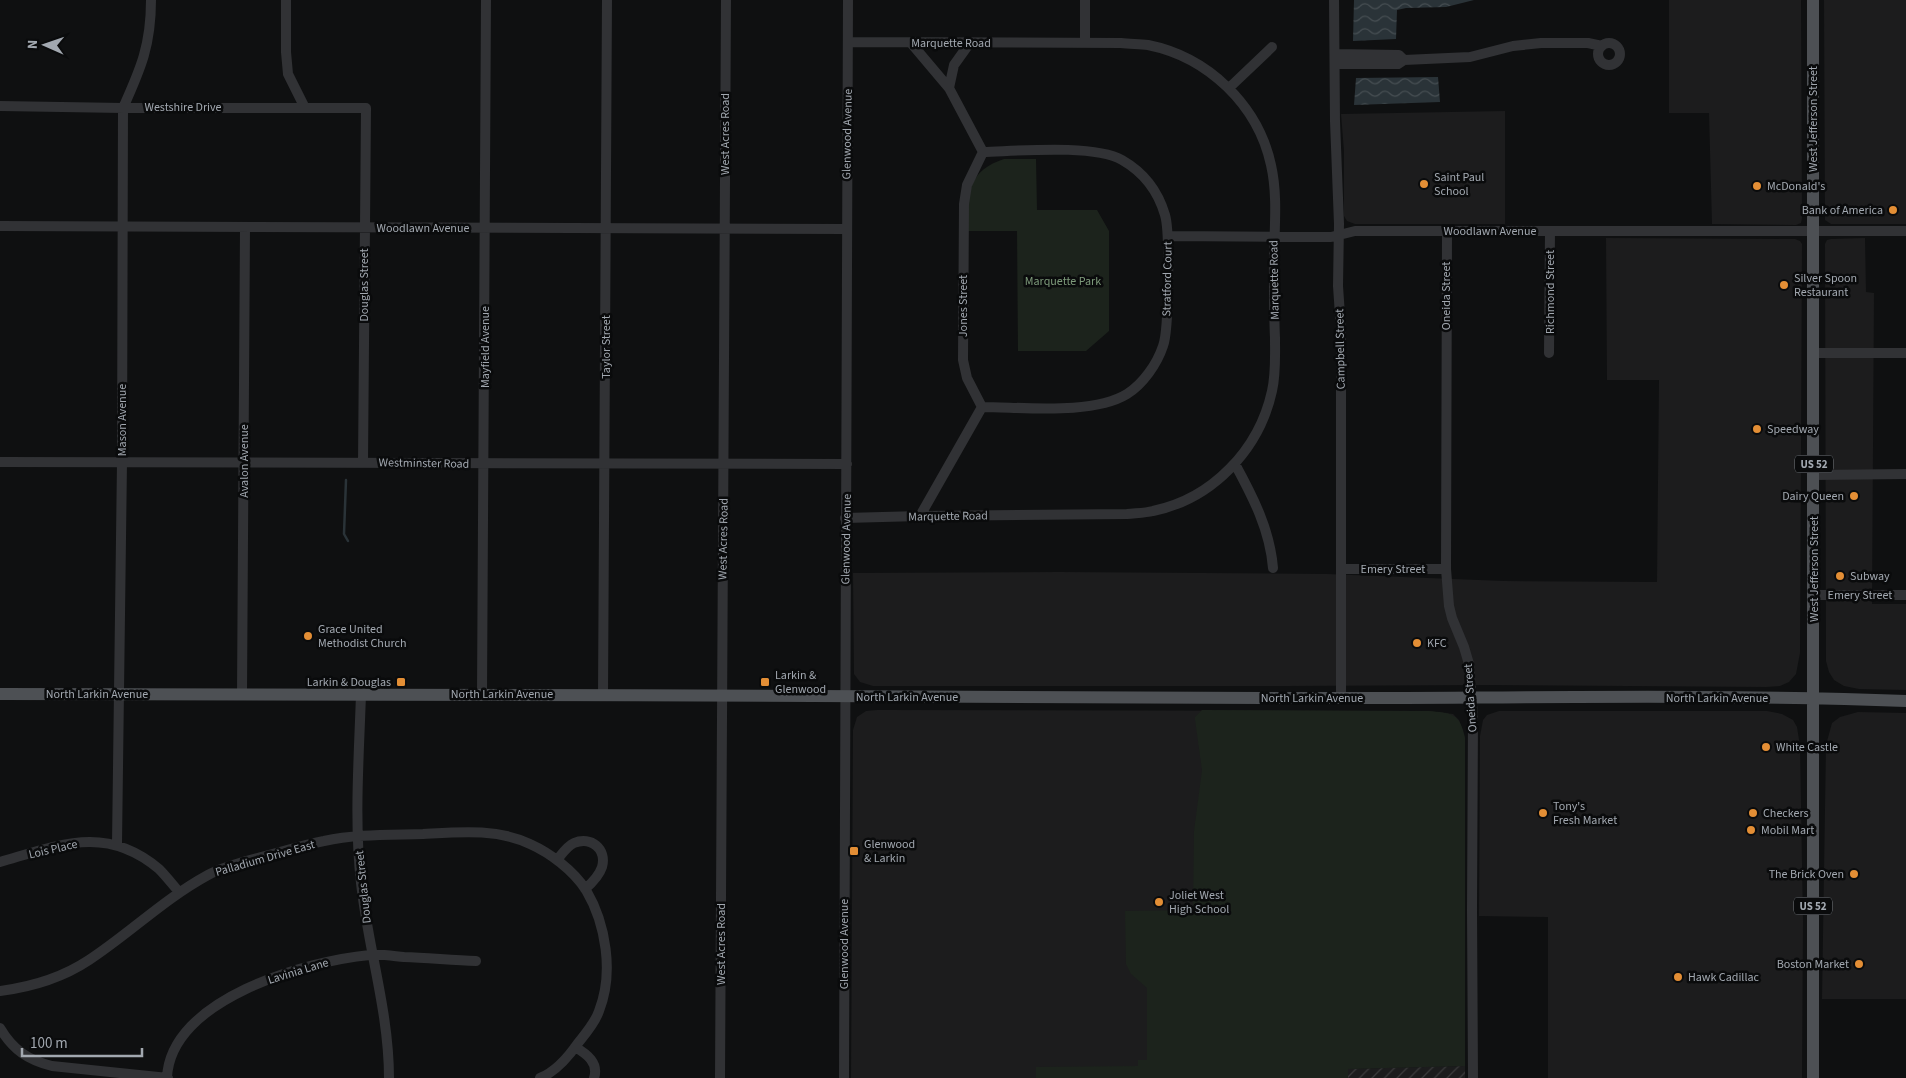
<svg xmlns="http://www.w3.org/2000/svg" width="1906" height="1078" viewBox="0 0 1906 1078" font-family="'Source Sans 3',sans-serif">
<defs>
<pattern id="industrial-furrows" width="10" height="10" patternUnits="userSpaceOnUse" patternTransform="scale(1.25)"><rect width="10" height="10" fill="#1c1c1d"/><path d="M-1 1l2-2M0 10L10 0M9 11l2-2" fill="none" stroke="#3a3a3b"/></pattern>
<pattern id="water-waves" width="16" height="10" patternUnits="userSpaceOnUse" patternTransform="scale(1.25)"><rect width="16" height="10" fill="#2a3338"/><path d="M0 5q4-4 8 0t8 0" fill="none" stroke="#464e52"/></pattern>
</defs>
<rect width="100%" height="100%" fill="#0f1011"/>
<!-- built -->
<path fill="#1c1c1d" d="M1669,0h132l1,218 -1,5 -5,2 -84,-1 -3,-111h-40z
M1824,0h82v224h-75l-6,-4z
M1505,111v113h-150l-8,-3 -3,-5v-65l-3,-37z
M1606,238l189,1 5,2 2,3 -2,409 -4,21 -7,8 -9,4 -14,1 -281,-2 -202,1h-410l-13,-4 -6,-8 -1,-101 206,-1 268,2 177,7 153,1 2,-202h-52z
M1865,238l1,54 8,1 -2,311h34v86l-47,-1 -15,-3 -10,-6 -5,-8 -3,-11 -1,-417 2,-4 4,-1z
M877,710l551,1 25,3 6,6 6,18v328l-117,3v9h-497l2,-348 4,-13 9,-6z
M1499,711h268l15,3 11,6 4,7 3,19 3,175 -1,157h-254v-161l-69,-1 1,-180 3,-16 4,-5z
M1858,712l48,1v286h-84l4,-254 6,-22 8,-6z"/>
<!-- industrial -->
<path fill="url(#industrial-furrows)" d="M1465,1066v12h-117v-9z"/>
<!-- green -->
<path fill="#1c231c" d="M1004,159h32l1,51h60l12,21v100l-23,20h-68l-1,-120h-49c0,-35 -3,-59 36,-72z
M1202,710l226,1c24,2 32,2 37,27v328l-117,3v9h-312v-11l102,-1v-6h9v-72l-16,-14 -5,-10 -1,-53 68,-1 1,-79 8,-61 -7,-50v-3z"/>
<!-- water -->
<path fill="url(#water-waves)" d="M1354,0h120l-28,7 -40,1 -9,2 -1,29 -43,2z
M1438,77l2,25 -86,3 2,-27z"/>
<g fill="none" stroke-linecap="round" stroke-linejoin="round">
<!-- stream -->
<path stroke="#2a3338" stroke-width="2.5" d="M346,480l-2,54 4,7"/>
<!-- minor -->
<path stroke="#313235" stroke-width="10" d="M286,0v52l2,22 16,32
M1085,0v43
M1334,0l1,121 4,103 -1,62 3,44v368
M911,43l38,45 34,64
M1598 54a11 11 0 1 1 22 0a11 11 0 1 1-22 0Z
M1335,54l64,1 5,5
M1335,64h63l6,-4 66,-3 43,-11 28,-3h47l14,3
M949,88l5,-23 15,-21
M1229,88l43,-41
M0,106l123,2h243l-3,355
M0,226l846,3
M1447,231l-1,338 3,37 3,12 12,29 5,17 4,53 -1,193 1,168
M1168,236l163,1 24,-6h551
M1549,353l1,-122
M1814,353h92
M982,407c41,0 111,8 145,-13 16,-10 30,-30 36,-48 6,-15 7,-115 2,-131 -7,-24 -22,-43 -43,-55 -28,-16 -104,-9 -139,-8
M982,407l-15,-29 -4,-18 1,-156 3,-19 16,-33
M0,462l847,2
M1235,464c18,33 35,66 38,104
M1814,475l92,-1
M920,516l62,-109
M845,518l75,-2 207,-2c9,-1 18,-1 26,-3 59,-12 106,-61 119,-120 4,-17 3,-35 3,-53 -1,-21 -1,-42 -1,-64 -1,-36 5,-74 -3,-109 -13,-60 -63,-108 -123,-120 -9,-1 -18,-1 -27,-2l-273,-1
M1341,569h105
M1814,595h92
M242,694l3,-466
M361,694c-2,62 -7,127 0,189 7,65 28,129 28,195
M482,694l4,-694
M603,695l4,-695
M117,844l5,-382 1,-354c18,-40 28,-63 28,-108
M557,860c5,-6 10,-14 17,-17 17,-7 33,6 28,24 -3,9 -10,16 -17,22
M0,862c59,-17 106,-38 159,7 7,7 14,16 20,23
M0,991c31,-4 62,-13 89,-31 41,-27 75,-61 119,-85 16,-9 36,-13 53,-18 21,-5 42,-12 63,-16 32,-7 66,-6 99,-7 35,-2 74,-6 107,10 20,9 43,26 56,46 20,34 28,83 13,121 -4,12 -13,22 -21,32 -9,13 -23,29 -38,35
M0,1028c13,22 28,32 52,38l116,12
M575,1047c12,7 24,16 19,31
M167,1078c3,-79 139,-117 203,-123 11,-1 23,1 34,2 24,1 48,3 72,4
M720,1078c1,-359 5,-719 6,-1078
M844,1078l4,-1078"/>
<!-- major -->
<path stroke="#4d5054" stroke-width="12" d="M0,694c421,0 843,2 1264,4 214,1 428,-5 642,3
M1813,1078v-1078"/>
</g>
<!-- markers -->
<g fill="#e38e35" stroke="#0a0b0c" stroke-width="2">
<circle cx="1424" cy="184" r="5"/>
<circle cx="1757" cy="186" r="5"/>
<circle cx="1893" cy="210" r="5"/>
<circle cx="1784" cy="285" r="5"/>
<circle cx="1757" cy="429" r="5"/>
<circle cx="1854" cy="496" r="5"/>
<circle cx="1840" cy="576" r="5"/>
<circle cx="308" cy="636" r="5"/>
<circle cx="1417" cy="643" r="5"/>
<rect x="396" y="677" width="10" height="10" rx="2.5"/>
<rect x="760" y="677" width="10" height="10" rx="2.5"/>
<circle cx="1766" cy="747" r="5"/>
<circle cx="1543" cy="813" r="5"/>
<circle cx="1753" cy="813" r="5"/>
<circle cx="1751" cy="830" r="5"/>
<rect x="849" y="846" width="10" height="10" rx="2.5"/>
<circle cx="1854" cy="874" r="5"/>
<circle cx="1159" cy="902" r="5"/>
<circle cx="1859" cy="964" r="5"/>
<circle cx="1678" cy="977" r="5"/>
</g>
<g text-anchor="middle" stroke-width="5" stroke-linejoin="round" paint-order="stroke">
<!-- shield labels -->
<g fill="#0a0b0c" stroke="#74797f" stroke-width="1">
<rect x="1795" y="455.5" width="38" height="17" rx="4"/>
<rect x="1794" y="897.5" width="38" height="17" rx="4"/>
</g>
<g font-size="11" font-weight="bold" fill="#a2a8b0">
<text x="1814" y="468">US 52</text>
<text x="1813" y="910">US 52</text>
</g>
<!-- street labels -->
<g font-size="12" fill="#a2a8b0" stroke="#0a0b0c">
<text x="951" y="47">Marquette Road</text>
<text x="183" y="111">Westshire Drive</text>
<text transform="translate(1813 119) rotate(-90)" y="4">West Jefferson Street</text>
<text transform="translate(725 134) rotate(-90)" y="4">West Acres Road</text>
<text transform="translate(847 134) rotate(-89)" y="4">Glenwood Avenue</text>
<text x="423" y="232">Woodlawn Avenue</text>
<text x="1490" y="235">Woodlawn Avenue</text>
<text transform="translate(1167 279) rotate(-89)" y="4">Stratford Court</text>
<text transform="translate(1274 280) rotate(-91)" y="4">Marquette Road</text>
<text transform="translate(364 285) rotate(-90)" y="4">Douglas Street</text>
<text transform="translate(1550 292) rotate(-90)" y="4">Richmond Street</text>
<text transform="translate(1446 296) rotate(-90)" y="4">Oneida Street</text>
<text transform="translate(963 306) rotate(-90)" y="4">Jones Street</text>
<text transform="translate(485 347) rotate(-90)" y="4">Mayfield Avenue</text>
<text transform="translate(606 347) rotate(-90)" y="4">Taylor Street</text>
<text transform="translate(1340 349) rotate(-91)" y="4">Campbell Street</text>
<text transform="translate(122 420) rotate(-90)" y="4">Mason Avenue</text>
<text transform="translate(244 461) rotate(-90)" y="4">Avalon Avenue</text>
<text transform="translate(424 463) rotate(1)" y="4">Westminster Road</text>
<text transform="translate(948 516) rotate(-1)" y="4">Marquette Road</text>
<text transform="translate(723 539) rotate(-89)" y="4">West Acres Road</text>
<text transform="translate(846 539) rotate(-89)" y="4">Glenwood Avenue</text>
<text x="1393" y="573">Emery Street</text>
<text transform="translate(1814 569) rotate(-90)" y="4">West Jefferson Street</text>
<text x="1860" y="599">Emery Street</text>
<text x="97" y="698">North Larkin Avenue</text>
<text x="502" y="698">North Larkin Avenue</text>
<text x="907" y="701">North Larkin Avenue</text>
<text x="1312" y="702">North Larkin Avenue</text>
<text transform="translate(1470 698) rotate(-94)" y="4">Oneida Street</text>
<text x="1717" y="702">North Larkin Avenue</text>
<text transform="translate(53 849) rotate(-13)" y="4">Lois Place</text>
<text transform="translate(265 858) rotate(-16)" y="4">Palladium Drive East</text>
<text transform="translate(363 887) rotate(-96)" y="4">Douglas Street</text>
<text transform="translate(721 944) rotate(-90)" y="4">West Acres Road</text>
<text transform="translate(844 944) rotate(-90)" y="4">Glenwood Avenue</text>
<text transform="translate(298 971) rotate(-17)" y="4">Lavinia Lane</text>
</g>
<!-- poi labels -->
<g font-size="12" fill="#a2a8b0" stroke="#0a0b0c" text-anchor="start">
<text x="1434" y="181">Saint Paul<tspan x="1434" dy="14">School</tspan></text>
<text x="1767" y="190">McDonald's</text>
<text x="1883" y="214" text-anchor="end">Bank of America</text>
<text x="1794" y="282">Silver Spoon<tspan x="1794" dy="14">Restaurant</tspan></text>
<text x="1767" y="433">Speedway</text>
<text x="1844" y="500" text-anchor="end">Dairy Queen</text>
<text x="1850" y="580">Subway</text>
<text x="318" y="633">Grace United<tspan x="318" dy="14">Methodist Church</tspan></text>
<text x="1427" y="647">KFC</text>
<text x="775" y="679">Larkin &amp;<tspan x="775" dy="14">Glenwood</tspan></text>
<text x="391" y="686" text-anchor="end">Larkin &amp; Douglas</text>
<text x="1776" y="751">White Castle</text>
<text x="1553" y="810">Tony's<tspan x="1553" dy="14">Fresh Market</tspan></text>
<text x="1763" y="817">Checkers</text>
<text x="1761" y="834">Mobil Mart</text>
<text x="864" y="848">Glenwood<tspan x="864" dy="14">&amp; Larkin</tspan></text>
<text x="1844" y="878" text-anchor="end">The Brick Oven</text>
<text x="1169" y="899">Joliet West<tspan x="1169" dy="14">High School</tspan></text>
<text x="1849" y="968" text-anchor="end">Boston Market</text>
<text x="1688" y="981">Hawk Cadillac</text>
</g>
<!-- park labels -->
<g font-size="12" fill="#7d9a7a" stroke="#0a0b0c">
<text x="1063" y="285">Marquette Park</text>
</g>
</g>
<!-- north arrow -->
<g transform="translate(45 45) rotate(272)" stroke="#0a0b0c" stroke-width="4" paint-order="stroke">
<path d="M0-4L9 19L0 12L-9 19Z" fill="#a2a8b0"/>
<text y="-8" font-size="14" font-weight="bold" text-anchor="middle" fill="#a2a8b0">N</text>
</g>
<!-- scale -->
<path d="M22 1048v8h120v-8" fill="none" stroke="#a2a8b0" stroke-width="2.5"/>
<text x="30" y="1048" font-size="15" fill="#a2a8b0" stroke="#0a0b0c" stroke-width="4" paint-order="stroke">100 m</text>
</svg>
